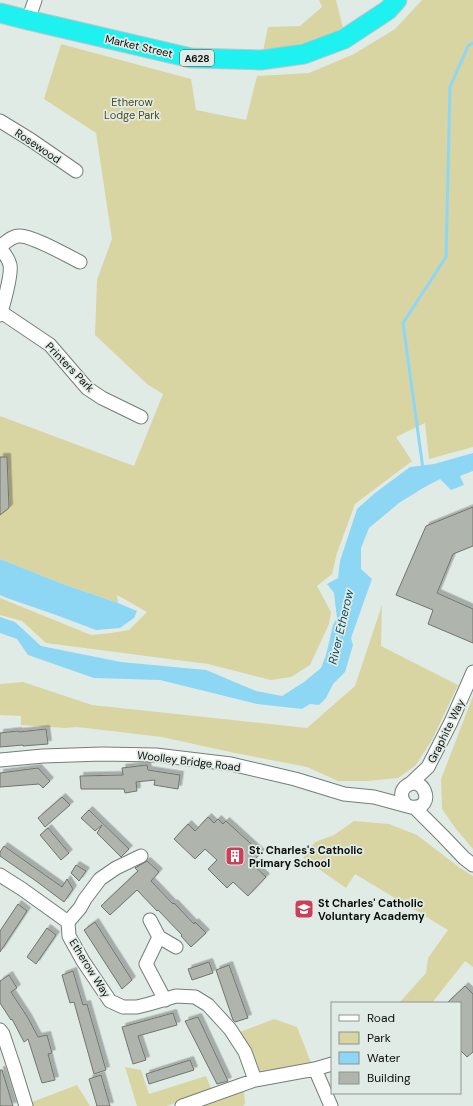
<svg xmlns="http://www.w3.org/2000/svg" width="473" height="1106" viewBox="0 0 473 1106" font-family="'DM Sans',sans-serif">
<defs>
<filter id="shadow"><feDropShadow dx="3.5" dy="-3.5" stdDeviation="0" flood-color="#0004"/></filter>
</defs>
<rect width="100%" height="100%" fill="#e1ebe6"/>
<!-- green -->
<path fill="#d8d5a3" d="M319,0h17l7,28 -40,18 -40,5 5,-24 32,-1 22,-19z
M422,0h51v447l-44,12 -4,-36 -29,14 16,24 -57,43 -18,49 -5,21 -15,12 14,26 -2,12 -19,41 -19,12 -20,3 -63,-16 -162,-21 -24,-22 -22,-6v-17l91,37 20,-2 18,-3 18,-18 -30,-17 1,8 -58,-20 -60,-24v-143l134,50 29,-72 -16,-10 -52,-49 2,-55 15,-41 -16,-106 -52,-34 17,-55 130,35 5,31 50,10 11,-44 52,-3 45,-19 41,-25z
M382,605l-1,41 77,39 -26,55 -17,26 -17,12 -30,3h-30l-31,-14 -77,-15 -68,-15 -85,-10 -12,1 -44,-3v-9l-21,-1v-31l23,-2 69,23 215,23 48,-42z
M473,696v153l-17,-20 -14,-20 -1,-30z
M354,821l35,3 28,11 43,33 13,8v91l-8,-6 -33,42h-33l27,-30 2,-15 20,-28 -93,-56 -9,14 -43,-30 12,-16 19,-7z
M274,1019l23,8 15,38 -53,10 -19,-43z
M125,1067l16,3 8,24 57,-18 6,15 -46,15h-29z
M77,1085l13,21h-57l-1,-4z
M244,1091l1,13 -2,2h-46z"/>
<!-- water -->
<path fill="#8dd7f5" d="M473,453v18l-13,5 4,9 -13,5 -11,-11 -17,9 -24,15 -30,25 -8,20v21l11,10 -21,59 2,7 -8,27 -12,12 -7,14 -7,7 -9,-1 -8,5 -45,-5 -97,-24 -66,-2 -66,-23 -11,-16 -17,-6v-16l15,5 26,24 80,16 85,8 50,21 26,5 22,-14 17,-14 5,-13 7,-30 4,-7 -3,-25 -7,-9 11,-6 2,-17 17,-52 18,-16 35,-26 24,-3z
M0,559l60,24 58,20 19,8 -3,7 -14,10 -24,2 -40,-15 -49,-17 -7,-3z"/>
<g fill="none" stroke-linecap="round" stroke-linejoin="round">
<!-- stream -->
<path stroke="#8dd7f5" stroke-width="3" d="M423,469l-20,-146 43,-66 4,-170 18,-41 5,-3"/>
</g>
<!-- building -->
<path fill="#afb4ac" stroke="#71756e" filter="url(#shadow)" d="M0,457h7l2,51 -9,7z
M473,507v39l-20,8 -16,39 36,16v34l-45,-19 5,-14 -37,-15 30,-69z
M46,729l2,15 -25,2v-1l-23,2v-14l18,-2 1,1z
M147,765l1,5 32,5 -2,14 -24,-4 1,-5 -19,2 1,9 -12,2 -1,-4h-43l-1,-13 43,-1 -1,-7z
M38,768l12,13 -7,7 -4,-4 -39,3v-14z
M62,797l8,8 -25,22 -7,-9z
M89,810l40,39 -8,8 -24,-24 5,-8 -7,6 -14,-13z
M208,817l6,6 4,-4 5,5 3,-3 35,32 -10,10 15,14 -18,19 -15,-14 -6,6 -19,-19 9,-9 -12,-11 -10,10 -21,-20 14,-15 7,7z
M48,828l21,25 -8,7 -21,-25z
M4,846l58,41 5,-8 6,10 -9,13 -28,-21 -36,-25v-4z
M147,861l12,11 -8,9 22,23 1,-1 20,21 1,-2 11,11 -15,14 -10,-11 1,-1 -24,-25 -1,1 -20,-21 -27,25 -9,-9 37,-35 -3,-3z
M76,865l10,6 -7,10 -8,-8z
M18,904l9,7 -27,41v-21z
M95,922l37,58 -10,9 -38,-59z
M47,928l9,7 -20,29 -9,-7z
M209,962l4,11 -21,7 -4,-11z
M229,965l19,53 -13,4 -2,-2 -17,-50z
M73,971l10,34 4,-1 19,66 -12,4 -20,-72 -4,1 -8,-28z
M9,975l8,13 -6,4 17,26 10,19 9,-2 5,18 -4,1 7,26 -13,3 -14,-44 -4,3 -12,-23 -1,1 -11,-17v-22z
M465,986l8,8v58l-6,5 -7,-7v-47h-13z
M173,1013l4,12 -39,11 8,24 -13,4 -11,-37z
M198,1017l30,64 -11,3 -32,-63z
M190,1060l4,10 -45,14 -3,-10z
M0,1070h2l11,36h-13z
M101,1075l9,31h-13l-8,-27z"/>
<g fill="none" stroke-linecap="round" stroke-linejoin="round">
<defs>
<path id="minor" d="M28,20l7,-20
M0,121l31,19 45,31
M0,247c5,-4 12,-11 19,-11 12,-1 49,20 61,26
M0,248c4,5 9,11 10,17 2,9 -7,41 -10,50
M1,312l49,33 37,43 15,10 39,19
M0,760l43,-4 59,-2 54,1 75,9 64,15 49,15 30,3 37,10c27,3 12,-36 -6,-20 -6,6 -3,14 2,19
M410,784l18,-17 23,-45 22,-50
M415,808l28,28 21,22 9,7
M0,875l22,14 46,33 1,14 14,25 27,40 13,6h14l12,-3 27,-8 19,1 13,8 22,24 15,23 10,28
M150,920l9,17 17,10
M68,922l12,-14 5,-9 15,-20 16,-11 25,-12
M159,937l-13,27 19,36
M0,1030l3,4 11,33 12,39
M315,1069l16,37
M182,1106l73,-26 60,-11 17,-5"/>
<path id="highway" d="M0,13l28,7 163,38 70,2 43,-6 40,-15 44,-29 9,-10"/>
</defs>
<!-- minor casing -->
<use href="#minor" stroke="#757d79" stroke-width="15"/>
<!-- highway casing -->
<use href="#highway" stroke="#c4c5c5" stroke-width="21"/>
<!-- minor -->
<use href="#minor" stroke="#fff" stroke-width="13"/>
<!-- highway -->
<use href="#highway" stroke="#1ff0f0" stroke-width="19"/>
</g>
<!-- icons -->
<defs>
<symbol id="building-square" viewBox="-11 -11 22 22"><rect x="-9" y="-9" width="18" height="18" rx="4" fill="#ce3e57" stroke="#e1ebe6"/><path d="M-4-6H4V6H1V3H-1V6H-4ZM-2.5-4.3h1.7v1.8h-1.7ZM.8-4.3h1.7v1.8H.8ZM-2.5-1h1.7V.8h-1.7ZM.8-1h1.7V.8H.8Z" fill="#fff"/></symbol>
<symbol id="school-square" viewBox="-11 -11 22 22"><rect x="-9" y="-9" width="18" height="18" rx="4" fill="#ce3e57" stroke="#e1ebe6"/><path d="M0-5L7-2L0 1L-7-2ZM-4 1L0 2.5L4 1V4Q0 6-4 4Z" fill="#fff"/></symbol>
</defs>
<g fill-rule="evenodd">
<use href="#building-square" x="224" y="845" width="22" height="22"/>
<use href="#school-square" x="293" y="898" width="22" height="22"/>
</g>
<g text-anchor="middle" stroke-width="3.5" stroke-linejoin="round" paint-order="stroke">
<!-- shield labels -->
<rect fill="#e1ebe6" stroke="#4b514e" stroke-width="1" x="180" y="50" width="34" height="16" rx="3"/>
<g font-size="10" font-weight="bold" fill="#0b0f0d">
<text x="197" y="62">A628</text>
</g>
<!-- street labels -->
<g font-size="11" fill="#0b0f0d" stroke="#e1ebe6">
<text transform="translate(139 46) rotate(13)" y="4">Market Street</text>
<text transform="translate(38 146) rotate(34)" y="4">Rosewood</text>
<text transform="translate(70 367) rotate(46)" y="4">Printers Park</text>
<text transform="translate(446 731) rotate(-64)" y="4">Graphite Way</text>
<text transform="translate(189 761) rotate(7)" y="4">Woolley Bridge Road</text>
<text transform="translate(90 968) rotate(58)" y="4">Etherow Way</text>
</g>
<!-- park labels -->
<g font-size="11" fill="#504c1b" stroke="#e1ebe6">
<text x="132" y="106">Etherow<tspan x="132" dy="13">Lodge Park</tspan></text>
</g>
<!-- poi labels -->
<g font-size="11" font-weight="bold" fill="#0b0f0d" stroke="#e1ebe6" text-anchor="start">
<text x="249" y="854">St. Charles's Catholic<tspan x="249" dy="13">Primary School</tspan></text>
<text x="318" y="907">St Charles' Catholic<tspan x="318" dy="13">Voluntary Academy</tspan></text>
</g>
<!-- water labels -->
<g font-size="12" font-style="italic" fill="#0a4b60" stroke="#e1ebe6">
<text transform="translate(341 627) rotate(-77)" y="4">River Etherow</text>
</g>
</g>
<!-- legend -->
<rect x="331" y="1002" width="130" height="92" fill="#e1ebe6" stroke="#8b938f"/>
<rect x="339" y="1015" width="20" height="6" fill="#ffffff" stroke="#8b938f"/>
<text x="367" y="1022" font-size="12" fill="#0b0f0d">Road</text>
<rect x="339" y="1032" width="20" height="12" fill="#d8d5a3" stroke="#8b938f"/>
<text x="367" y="1042" font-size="12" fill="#0b0f0d">Park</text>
<rect x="339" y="1052" width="20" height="12" fill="#8dd7f5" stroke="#8b938f"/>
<text x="367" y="1062" font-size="12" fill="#0b0f0d">Water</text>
<rect x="339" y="1072" width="20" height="12" fill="#afb4ac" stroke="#8b938f"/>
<text x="367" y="1082" font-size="12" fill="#0b0f0d">Building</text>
</svg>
